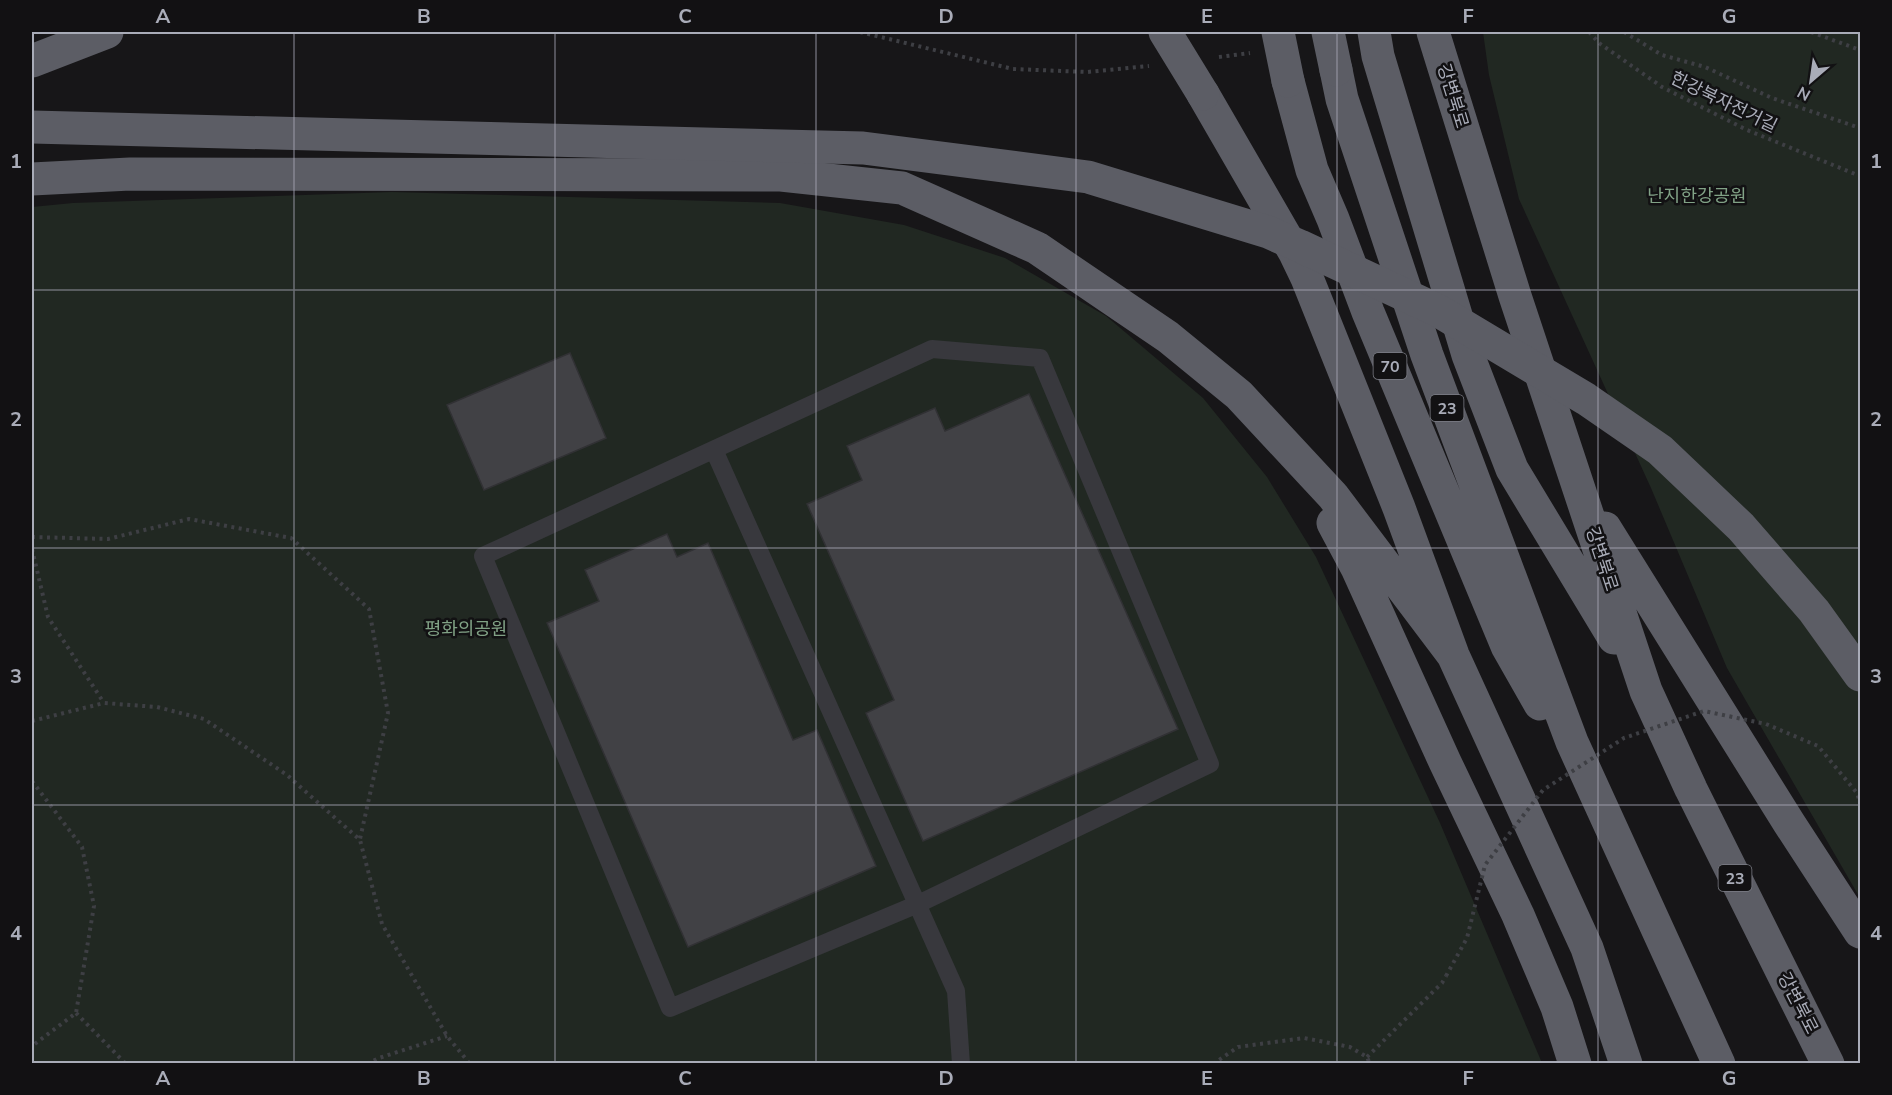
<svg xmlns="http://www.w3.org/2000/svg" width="1892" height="1095" viewBox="0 0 1892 1095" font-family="'Nunito Sans','Noto Sans KR',sans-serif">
<rect width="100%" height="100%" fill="#171618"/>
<!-- green -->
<path fill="#212822" d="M1483,32h377v866l-133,-230 -76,-180 -132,-289 -30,-124z
M392,192l388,11 124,22 101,33 101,58 97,82 64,79 49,80 124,266 102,240 -1510,1v-857l41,-4z"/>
<!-- building -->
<path fill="#414145" stroke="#313134" stroke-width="1.5" d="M570,353l36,85 -122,52 -37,-85z
M1029,394l149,335 -255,112 -57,-128 28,-13 -87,-196 55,-24 -15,-34 88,-38 10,23z
M667,534l10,23 31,-14 85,197 24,-10 59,136 -188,81 -141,-324 52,-22 -14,-31z"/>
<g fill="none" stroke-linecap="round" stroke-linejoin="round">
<!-- path -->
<path stroke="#3e3f44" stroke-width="4" stroke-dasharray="3 4.5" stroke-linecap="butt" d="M860,32l153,37 74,3 62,-6
M1589,32l10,11 63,44 85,43 113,46
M1624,32l38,23 43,12 67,31 88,30
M1811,32l49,18
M1219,57l31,-4
M32,537l76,2 81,-20 102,19 78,71 19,104 -28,126
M32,549l16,68 56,86
M32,721l72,-18 53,4 47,12 83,56 73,65 22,84 65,112 23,28
M32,781l50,66 12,59 -18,107 -44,33
M76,1013l50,51
M1367,1057l75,-74 4,-7
M367,1064l12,-6 68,-22
M1213,1064l25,-17 66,-9 46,9 17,10 3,7"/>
<!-- service -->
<path stroke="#38383d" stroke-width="18" d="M932,349l108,9 170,406 -292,140 -248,104 -187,-452z
M714,450l242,541 5,73"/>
<!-- trunk -->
<path stroke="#5c5d65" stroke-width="33" d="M1374,32l4,24 90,299 44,114 102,169
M1433,32l82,264 131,395 45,98 137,275
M32,61l75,-29
M1336,70l6,29 85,256 145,387 147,322
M1288,81l24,89 21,49 35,93 139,334 33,58
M1203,94l92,159 12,25 92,230 54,147 134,293 39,116
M32,179l98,-5 651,1 121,13 135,60 131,89 71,58 94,101 120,159
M1333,523l24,45 88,194 73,153 39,92 18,57
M1605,528l184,295 71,109"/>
<!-- path-bridge -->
<path stroke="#3e3f44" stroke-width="4" stroke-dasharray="3 4.5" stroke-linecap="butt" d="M1446,976l21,-38 18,-73 58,-75 81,-52 80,-27 62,13 52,22 39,47 3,10"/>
<!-- trunk-bridge -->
<path stroke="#5c5d65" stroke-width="33" d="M1165,32l38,62
M1278,32l10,49
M1328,32l8,38
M32,127l831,21 225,29 180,55 32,14 137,64 149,89 74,51 81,77 73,84 46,64"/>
</g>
<!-- grid -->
<path fill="none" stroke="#a9acb8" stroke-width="1.5" stroke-opacity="0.55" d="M294,32v1032M555,32v1032M816,32v1032M1076,32v1032M1337,32v1032M1598,32v1032M32,290h1828M32,548h1828M32,805h1828"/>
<g text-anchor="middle" stroke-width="5" stroke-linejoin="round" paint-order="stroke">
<!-- shield labels -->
<g fill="#121113" stroke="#7c7e86" stroke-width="1.5">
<rect x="1373.5" y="353" width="33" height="26" rx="4.5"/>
<rect x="1430.5" y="395" width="33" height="26" rx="4.5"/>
<rect x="1718.5" y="865" width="33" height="26" rx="4.5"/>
</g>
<g font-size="16" font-weight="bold" fill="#a9acb8">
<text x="1390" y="372">70</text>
<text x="1447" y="414">23</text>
<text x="1735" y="884">23</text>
</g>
<!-- street labels -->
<g font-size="18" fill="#a9acb8" stroke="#121113">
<text transform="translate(1453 96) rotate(73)" y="6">강변북로</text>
<text transform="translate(1724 102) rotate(26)" y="6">한강북자전거길</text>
<text transform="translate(1602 559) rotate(72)" y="6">강변북로</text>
<text transform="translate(1798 1003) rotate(63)" y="6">강변북로</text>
</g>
<!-- park labels -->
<g font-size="18" fill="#81a286" stroke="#121113">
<text x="1697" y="202">난지한강공원</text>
<text x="466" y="635">평화의공원</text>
</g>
</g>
<!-- border -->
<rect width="1892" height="1095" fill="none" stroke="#121113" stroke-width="66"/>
<!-- north arrow -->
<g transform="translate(1811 81) rotate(209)" stroke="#121113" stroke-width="4.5" paint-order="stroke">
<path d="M0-4.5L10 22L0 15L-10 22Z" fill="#a9acb8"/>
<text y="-9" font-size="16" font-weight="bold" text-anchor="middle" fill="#a9acb8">N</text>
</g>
<rect x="33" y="33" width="1826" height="1029" fill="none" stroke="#a9acb8" stroke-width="2"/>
<g font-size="20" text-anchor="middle" font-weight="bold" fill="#a9acb8">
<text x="163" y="23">A</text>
<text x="424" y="23">B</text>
<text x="685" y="23">C</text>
<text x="946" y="23">D</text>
<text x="1207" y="23">E</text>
<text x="1468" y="23">F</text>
<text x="1729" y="23">G</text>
<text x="16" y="168">1</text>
<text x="1876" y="168">1</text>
<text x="16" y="426">2</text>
<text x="1876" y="426">2</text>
<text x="16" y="683">3</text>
<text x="1876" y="683">3</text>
<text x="16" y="940">4</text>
<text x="1876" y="940">4</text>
<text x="163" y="1085">A</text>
<text x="424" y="1085">B</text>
<text x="685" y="1085">C</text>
<text x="946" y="1085">D</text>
<text x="1207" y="1085">E</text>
<text x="1468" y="1085">F</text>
<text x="1729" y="1085">G</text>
</g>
</svg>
